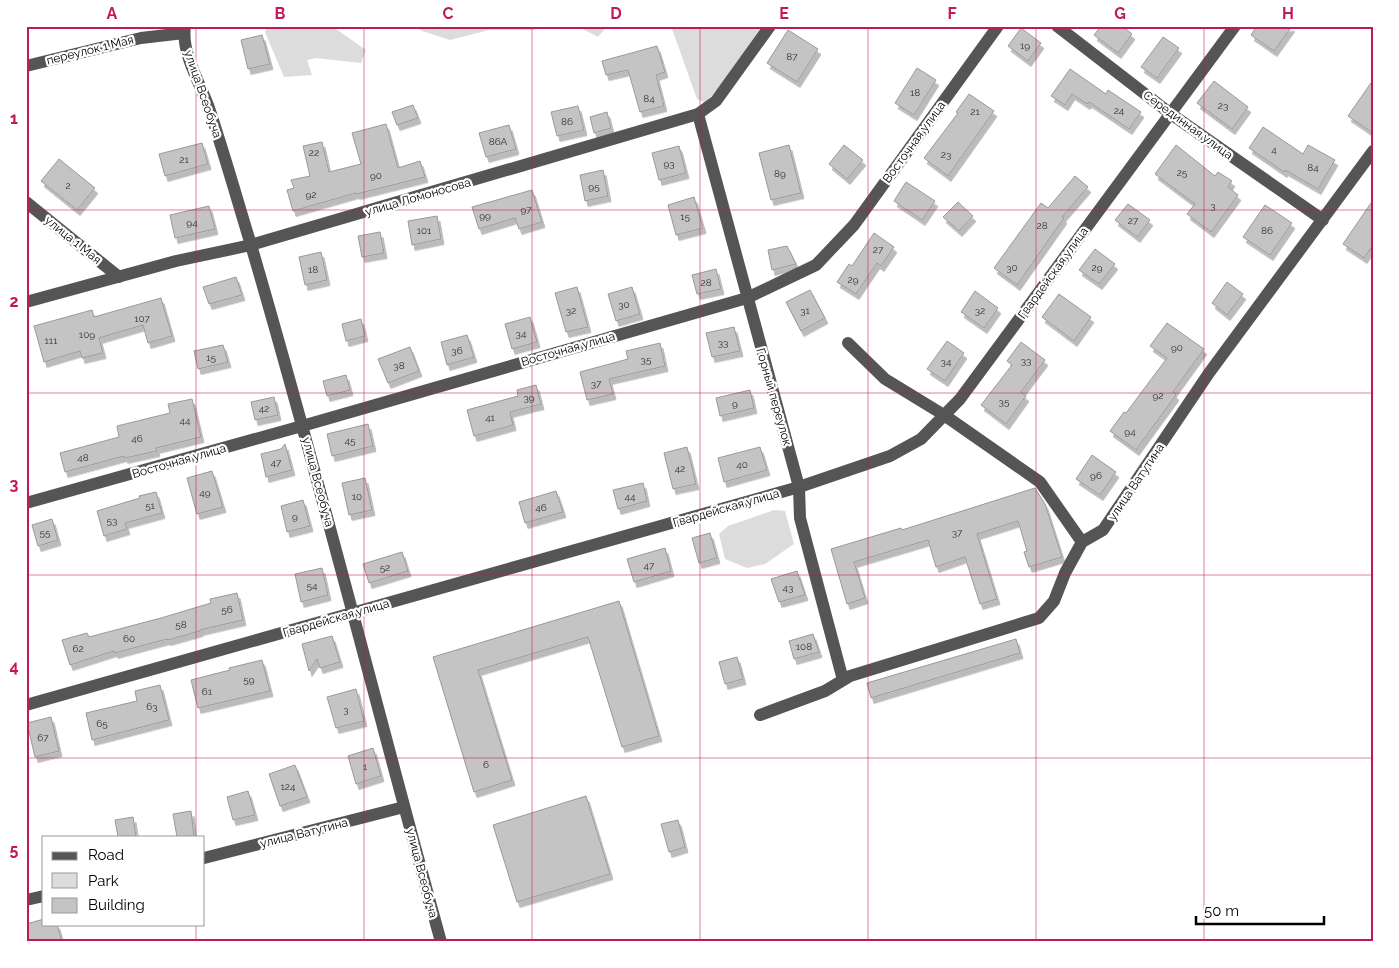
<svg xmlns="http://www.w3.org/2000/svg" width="1399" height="968" viewBox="0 0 1399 968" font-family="Raleway,sans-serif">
<defs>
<filter id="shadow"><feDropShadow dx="3" dy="5.5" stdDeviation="0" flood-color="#0004"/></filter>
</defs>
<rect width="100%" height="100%" fill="#fff"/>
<!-- green -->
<path fill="#dcdcdc" d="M268,26h69l-1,3 30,21 -5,13 -45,-5 -9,2 5,15 -28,2 -19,-45z
M414,26h128l-8,4h-45l-39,10 -28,-9z
M577,26h30l-9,11z
M671,26h91l-39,57 -18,20 -8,-4z
M774,510l11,1 9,33 -29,20 -18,4 -22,-9 -6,-25 9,-8z"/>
<!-- building -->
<path fill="#c4c4c4" stroke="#999" filter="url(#shadow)" d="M1101,26h21l10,8 -14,19 -24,-18z
M1257,26h35l-18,25 -23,-16z
M1021,28l20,15 -13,18 -20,-15z
M788,30l30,19 -21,33 -30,-19z
M262,35l8,29 -22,5 -7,-29z
M1163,37l16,11 -22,30 -16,-11z
M657,46l8,26 -9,3 8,31 -24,6 -12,-42 -22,5 -4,-14z
M917,68l19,12 -22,35 -19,-12z
M1070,69l36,25 2,-4 33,22 -12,17 -40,-27 -2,2 -15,-10 -7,11 -14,-9z
M1373,80v53l-25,-17z
M1214,81l34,26 -16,22 -35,-26z
M969,94l25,17 -46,65 -24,-18 34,-45 -2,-1z
M413,105l5,13 -21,7 -5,-13z
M578,106l6,24 -27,6 -6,-24z
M607,112l4,16 -17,5 -4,-16z
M386,124l12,44 22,-7 5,16 -68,17 -1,-1 -63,18 -6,-21 7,-2 -3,-8 19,-4 -7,-30 19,-4 7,30 32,-8 -9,-31z
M509,125l7,24 -30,8 -7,-24z
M1263,127l40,27 5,-9 27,15 -17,29 -33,-19 -1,2 -35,-24z
M202,143l6,21 -43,12 -6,-22z
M789,145l12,48 -30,7 -12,-47z
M844,145l19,15 -16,19 -18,-15z
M1176,145l39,31 3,-4 14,9 -4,6 10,8 -27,37 -24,-18 8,-10 -40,-30z
M679,146l7,27 -27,7 -7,-27z
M59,159l36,29 -18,22 -36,-29z
M603,170l5,26 -23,5 -5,-26z
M1075,176l13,11 -26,30 2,1 -47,67 -23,-17 47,-65 7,5z
M906,182l29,19 -13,19 -28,-19z
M532,190l10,32 -23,7 -4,-11 -36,11 -7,-22z
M694,197l9,31 -27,7 -8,-30z
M1373,200v45l-9,13 -21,-14z
M958,202l15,14 -14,15 -16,-14z
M1128,204l22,16 -13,17 -22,-17z
M1265,205l27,18 -22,32 -27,-18z
M209,206l6,23 -40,9 -5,-23z
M437,216l4,23 -29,6 -4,-24z
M380,232l4,21 -22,4 -4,-21z
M874,233l20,14 -13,19 -4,-3 -21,31 -19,-12 12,-18 3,2z
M787,246l9,18 -24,6 -4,-20z
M1095,249l20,15 -16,20 -20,-14z
M321,252l6,28 -22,5 -6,-28z
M716,269l5,20 -24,5 -5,-19z
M236,277l6,18 -33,9 -6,-17z
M1227,282l16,12 -16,21 -15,-12z
M577,287l11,40 -22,5 -11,-39z
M632,287l8,27 -24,7 -8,-27z
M810,290l15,28 -24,13 -15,-29z
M975,291l23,17 -14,20 -23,-16z
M1059,294l32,23 -17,24 -32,-24z
M161,298l11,38 -24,7 -5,-18 -44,13 4,15 -21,5 -2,-7 -36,11 -10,-36 58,-16 2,7z
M530,317l7,25 -25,7 -7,-25z
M361,319l4,17 -19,5 -4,-17z
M1167,323l37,26 -31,43 3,3 -40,55 -26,-19 14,-19 2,1 41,-55 -17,-12z
M734,327l6,24 -28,6 -6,-24z
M467,335l7,22 -27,8 -6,-23z
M947,341l17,12 -19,28 -18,-12z
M1021,342l24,18 -24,32 5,4 -20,28 -25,-19 31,-40 -5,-4z
M660,343l5,23 -56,13 4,15 -26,6 -7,-28 48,-13 -2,-8z
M223,345l5,17 -30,7 -4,-18z
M410,347l9,24 -31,12 -10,-24z
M346,375l4,15 -23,6 -4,-15z
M536,385l5,19 -31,8 3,13 -39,11 -7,-26 51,-14 -1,-6z
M750,390l4,18 -34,8 -4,-18z
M274,397l4,18 -23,5 -4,-18z
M192,399l9,38 -45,11 1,3 -32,7 -1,-2 -59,16 -5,-19 59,-16 -2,-11 53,-13 -2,-9z
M368,424l5,22 -41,10 -5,-22z
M285,444l7,26 -26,7 -5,-23 20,-5z
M687,447l9,37 -23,5 -9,-36z
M760,447l7,23 -43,12 -6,-24z
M1092,455l24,17 -16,23 -24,-16z
M212,471l11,36 -26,7 -10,-36z
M365,478l7,32 -23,5 -7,-32z
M643,483l4,18 -29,8 -5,-19z
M1035,488l10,16 17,53 -33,10 -5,-15 3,-1 -9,-30 -41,13 20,65 -17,5 -15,-47 -29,10 -8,-27 -74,22 11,36 -18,6 -16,-55 70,-21 1,2z
M556,491l7,21 -38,11 -6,-21z
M156,492l6,21 -37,10 2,6 -23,7 -7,-25 43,-13 -1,-2z
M303,500l7,26 -23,6 -6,-26z
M52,519l6,21 -20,6 -6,-21z
M710,533l7,25 -18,5 -7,-25z
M665,548l6,23 -37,11 -7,-23z
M402,552l6,19 -39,12 -6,-19z
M322,568l6,27 -27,7 -6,-28z
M797,571l8,24 -26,7 -8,-23z
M237,593l6,27 -43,10v1l-32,9 -1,-1 -52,14 -1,-2 -44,14 -8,-25 25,-7 2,4 72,-19 50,-15 -1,-4z
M619,601l40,135 -37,11 -34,-110 -110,33 34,110 -38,12 -41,-135z
M813,634l6,18 -25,7 -5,-18z
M332,636l8,26 -20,6 -3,-9 -8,12 -7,-27z
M1016,639l4,14 -149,45 -4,-15z
M737,657l6,22 -18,5 -6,-22z
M262,660l8,31 -72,17 -7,-28 39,-10 -1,-2z
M160,685l9,35 -77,20 -6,-27 51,-12 -2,-10z
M356,689l8,32 -28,7 -9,-31z
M51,717l8,34 -24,6 -8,-34z
M373,748l8,28 -25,8 -8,-28z
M295,765l12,32 -27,9 -11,-32z
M248,791l7,24 -22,5 -6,-23z
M586,796l24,78 -93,28 -24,-77z
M191,811l3,26h-17l-4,-23z
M133,817l3,20h-18l-3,-17z
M678,820l7,27 -16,5 -8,-28z
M44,919v5h13l5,18h-33l-3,-18z"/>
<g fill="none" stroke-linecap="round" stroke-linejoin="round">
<!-- minor -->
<path stroke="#555" stroke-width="12" d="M185,26c-4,28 15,56 24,82 15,45 28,91 42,137 68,231 126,465 190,697
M1057,26l114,88 152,106
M26,66l115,-28 43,-5
M698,114l101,373 1,31 43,162
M26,202l93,75
M26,302l150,-41 75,-16 447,-131 18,-13 54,-75
M848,343l37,36 59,36 96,67 42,60
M26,503l276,-77 445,-128 69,-33 38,-40 144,-199
M26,705l773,-218 91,-31 31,-17 39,-40 275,-373
M760,715l65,-24 25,-15 189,-58 15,-17 11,-28 17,-31 21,-12 106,-157 164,-222
M204,858l200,-51
M26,900l18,-4"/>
</g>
<!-- grid -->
<path fill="none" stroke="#c2185b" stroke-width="1" stroke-opacity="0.55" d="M196,26v811M364,26v916M532,26v916M700,26v916M868,26v916M1036,26v916M1204,26v916M26,210h1347M26,393h1347M26,575h1347M26,758h1347M196,924v18"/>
<g text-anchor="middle" stroke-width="4.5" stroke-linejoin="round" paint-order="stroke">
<!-- number labels -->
<g font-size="10" fill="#313131">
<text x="1025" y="49">19</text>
<text x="792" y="60">87</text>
<text x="915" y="96">18</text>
<text x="649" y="102">84</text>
<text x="1223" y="109">23</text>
<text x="1119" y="114">24</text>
<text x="975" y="115">21</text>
<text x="567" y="125">86</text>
<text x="498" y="145">86А</text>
<text x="1274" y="153">4</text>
<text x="314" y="156">22</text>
<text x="946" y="158">23</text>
<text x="184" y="163">21</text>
<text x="669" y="167">93</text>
<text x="1313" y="171">84</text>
<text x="1182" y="176">25</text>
<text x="780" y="177">89</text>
<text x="376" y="179">90</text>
<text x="68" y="189">2</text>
<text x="594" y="190">95</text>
<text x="311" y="198">92</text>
<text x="1213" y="209">3</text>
<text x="526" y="213">97</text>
<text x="485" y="219">99</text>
<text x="685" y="220">15</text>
<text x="1133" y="224">27</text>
<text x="192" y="226">94</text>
<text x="1042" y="229">28</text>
<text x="424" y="234">101</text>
<text x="1267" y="234">86</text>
<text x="878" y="253">27</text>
<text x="1012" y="271">30</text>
<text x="1097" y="271">29</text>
<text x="313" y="273">18</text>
<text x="853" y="283">29</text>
<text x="706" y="286">28</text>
<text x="624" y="308">30</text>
<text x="571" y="314">32</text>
<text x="805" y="314">31</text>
<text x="980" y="314">32</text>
<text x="142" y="322">107</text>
<text x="521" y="337">34</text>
<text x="87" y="338">109</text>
<text x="51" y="344">111</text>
<text x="723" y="346">33</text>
<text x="1177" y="351">90</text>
<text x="457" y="354">36</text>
<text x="211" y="361">15</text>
<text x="646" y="363">35</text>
<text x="1026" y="364">33</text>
<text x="946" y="365">34</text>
<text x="399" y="369">38</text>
<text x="596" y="387">37</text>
<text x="1158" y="399">92</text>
<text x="529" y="401">39</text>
<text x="1004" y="405">35</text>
<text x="735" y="407">9</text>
<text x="264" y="412">42</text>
<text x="490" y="421">41</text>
<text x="185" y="424">44</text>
<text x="1130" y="435">94</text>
<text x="137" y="442">46</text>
<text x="350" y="444">45</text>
<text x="83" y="461">48</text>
<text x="276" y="466">47</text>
<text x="742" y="468">40</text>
<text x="680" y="472">42</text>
<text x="1096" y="479">96</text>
<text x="205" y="496">49</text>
<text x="357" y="500">10</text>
<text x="630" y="500">44</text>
<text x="150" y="509">51</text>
<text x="541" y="511">46</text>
<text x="295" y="520">9</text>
<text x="112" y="524">53</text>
<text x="45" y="536">55</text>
<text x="957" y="536">37</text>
<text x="649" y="569">47</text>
<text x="385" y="571">52</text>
<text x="312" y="589">54</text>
<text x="788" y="591">43</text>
<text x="227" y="613">56</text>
<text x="181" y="628">58</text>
<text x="129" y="642">60</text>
<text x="804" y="650">108</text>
<text x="78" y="652">62</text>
<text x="249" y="683">59</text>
<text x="207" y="695">61</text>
<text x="152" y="710">63</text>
<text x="346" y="713">3</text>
<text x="102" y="727">65</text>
<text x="43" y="741">67</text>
<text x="486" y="768">6</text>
<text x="365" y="770">1</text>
<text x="288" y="790">124</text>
</g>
<!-- street labels -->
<g font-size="12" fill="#000" stroke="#fff">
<text transform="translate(90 50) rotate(-14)" y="4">переулок 1 Мая</text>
<text transform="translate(203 94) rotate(71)" y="4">улица Всеобуча</text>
<text transform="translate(1188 125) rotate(36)" y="4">Серединная улица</text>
<text transform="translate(914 142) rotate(-54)" y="4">Восточная улица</text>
<text transform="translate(418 197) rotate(-16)" y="4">улица Ломоносова</text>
<text transform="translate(73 240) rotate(39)" y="4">улица 1 Мая</text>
<text transform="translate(1053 273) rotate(-54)" y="4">Гвардейская улица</text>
<text transform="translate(568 349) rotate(-16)" y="4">Восточная улица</text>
<text transform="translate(774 397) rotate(74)" y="4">Горный переулок</text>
<text transform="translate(179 461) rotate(-16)" y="4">Восточная улица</text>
<text transform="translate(318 482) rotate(75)" y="4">улица Всеобуча</text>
<text transform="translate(1136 482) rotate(-56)" y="4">улица Ватутина</text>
<text transform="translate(726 508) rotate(-16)" y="4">Гвардейская улица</text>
<text transform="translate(336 618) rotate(-16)" y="4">Гвардейская улица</text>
<text transform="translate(304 833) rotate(-14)" y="4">улица Ватутина</text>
<text transform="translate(422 873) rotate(75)" y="4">улица Всеобуча</text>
</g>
</g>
<!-- border -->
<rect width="1399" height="968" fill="none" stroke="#ffffff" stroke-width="55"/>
<!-- legend -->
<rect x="42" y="836" width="162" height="90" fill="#ffffff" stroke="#999999"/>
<rect x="52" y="852" width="25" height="8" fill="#555555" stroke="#999999"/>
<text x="88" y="860" font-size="15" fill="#000000">Road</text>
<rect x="52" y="873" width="25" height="15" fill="#dcdcdc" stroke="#999999"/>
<text x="88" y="886" font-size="15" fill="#000000">Park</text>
<rect x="52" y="898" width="25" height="15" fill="#c4c4c4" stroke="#999999"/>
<text x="88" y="910" font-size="15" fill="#000000">Building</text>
<!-- scale -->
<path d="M1196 916v8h128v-8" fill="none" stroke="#000000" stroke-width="2.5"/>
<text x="1204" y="916" font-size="15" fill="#000000" stroke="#ffffff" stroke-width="4" paint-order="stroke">50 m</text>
<rect x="28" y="28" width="1344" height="912" fill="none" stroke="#c2185b" stroke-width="2"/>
<g font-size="16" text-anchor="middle" font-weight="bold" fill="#c2185b">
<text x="112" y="19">A</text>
<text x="280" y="19">B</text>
<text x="448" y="19">C</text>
<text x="616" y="19">D</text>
<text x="784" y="19">E</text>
<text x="952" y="19">F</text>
<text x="1120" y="19">G</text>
<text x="1288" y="19">H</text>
<text x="14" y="124">1</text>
<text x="14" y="307">2</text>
<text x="14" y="490">3</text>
<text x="14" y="672">4</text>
<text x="14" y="855">5</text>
</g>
</svg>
